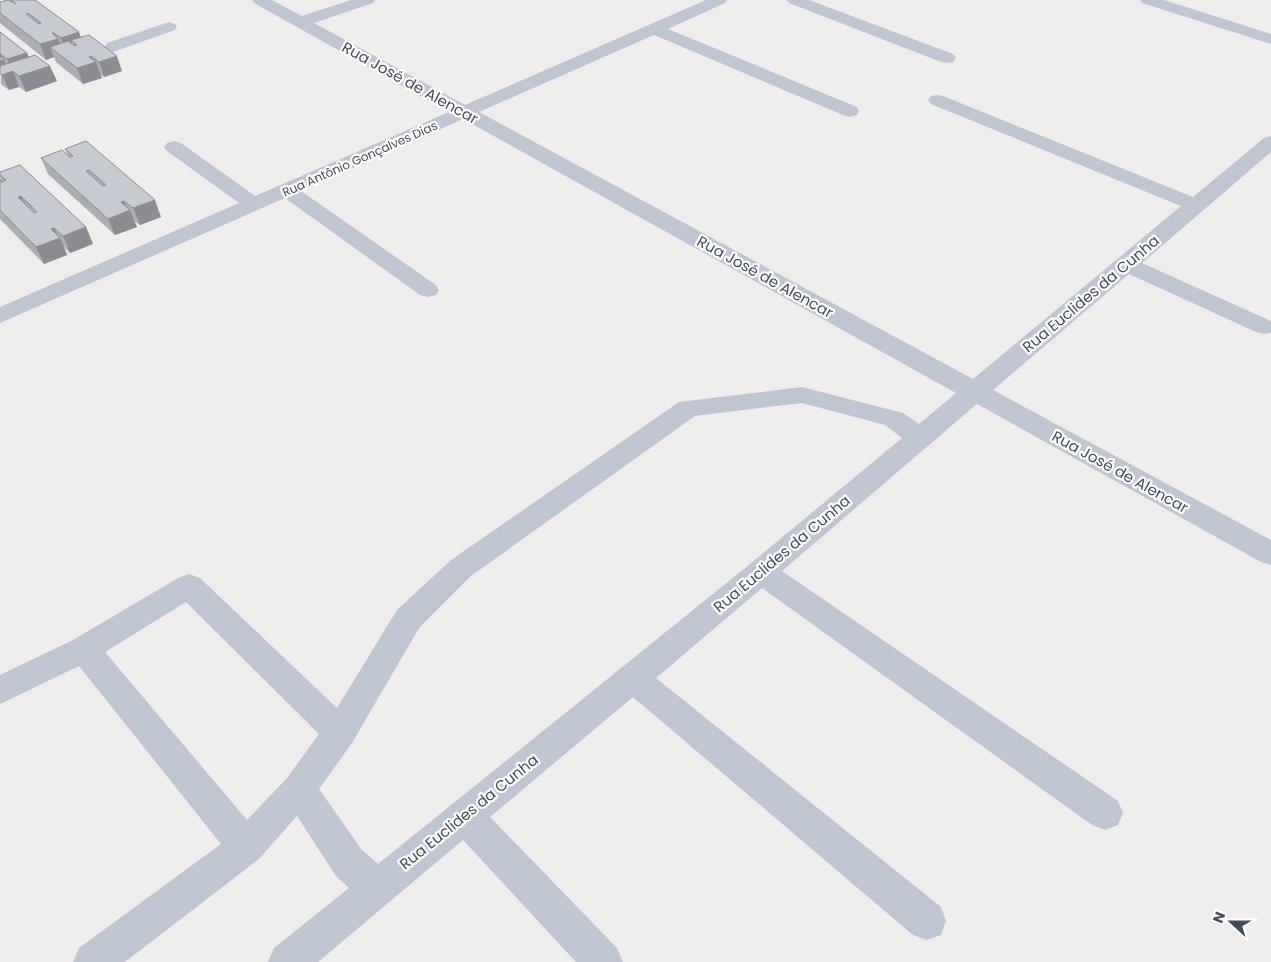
<svg xmlns="http://www.w3.org/2000/svg" width="1271" height="962" viewBox="0 0 1271 962" font-family="Poppins,sans-serif">
<rect width="100%" height="100%" fill="#efecec"/>
<g fill="none" stroke-linecap="round" stroke-linejoin="round">
<!-- minor -->
<path fill="#bfc6d2" fill-rule="evenodd" d="M252,0h20l30,16 49,-16h24l-2,3 -59,20 151,82 241,-105h21l-2,3 -57,26 189,78 2,4 -2,4 -7,2 -7,-2 -189,-80 -175,77 494,267 208,-173 -250,-102 -3,-4 3,-4 6,-1 6,1 250,101 71,-59 7,-2v16l-129,111 129,58v12l-7,1 -8,-2 -127,-58 -136,116 278,150v25l-10,-3 -284,-158 -195,167 336,230 5,12 -5,12 -13,5 -13,-5 -330,-237 -106,90 285,229 5,14 -5,14 -14,5 -14,-5 -280,-238 -143,120 127,131 6,14h-47l-113,-122 -145,122h-50l6,-14 75,-60 -13,-12 -39,-60 -38,43 -134,103h-52l6,-14 142,-104 -142,-178 -79,38v-29l73,-35 105,-62 11,-4 11,4 137,130 60,-98 54,-50 228,-158 123,-15 101,26 16,11 37,-31 -493,-274 -162,72 135,94 3,5 -3,5 -8,2 -8,-2 -135,-97 -285,125v-16l239,-104 -72,-52 -3,-4 3,-4 7,-2 7,2 74,53 194,-84 -195,-109zM802,403l83,22 17,13 -152,126 -372,300 -16,-14 -43,-61 33,-46 67,-115 52,-52 224,-160zM186,602l133,132 -32,44 -40,42 -142,-168z
M787,0h22l144,54 3,4 -3,4 -6,1 -6,-1 -152,-59z
M1140,0h24l107,34v10l-129,-41z
M169,22l6,2 2,3 -2,3 -62,22 -6,-1 -2,-4 2,-4z"/>
</g>
<!-- wall -->
<path fill="#acaeb5" d="M10,0h25l87,71 -18,6 -4,-3 2,4 -19,6 -27,-22 -2,-5 -8,3 -46,-37v-21l11,-1z
M0,32l27,21 1,4 29,24 -31,11 -7,-5 -10,3 -8,-6z
M65,149l96,68 -21,8 -6,-4 3,6 -22,8 -67,-61 -7,-16 27,-3z
M0,172l86,55 7,17 -23,9 -6,-6 3,8 -23,9 -44,-45v-40l2,2 -2,-4z"/>
<!-- shaded-wall -->
<path fill="#8c8d93" d="M79,32l6,16 -8,-3 -6,-5 3,11 -7,2 -6,-15z
M52,33h2l3,6h1l6,15 -14,-7 4,10 -8,3 -6,-16z
M27,53l6,16 -20,2 6,16 -10,3 -7,-15 -2,-2v-19h1l9,18 3,-1 -6,-12z
M91,56l3,7 2,-1 6,16 -19,6 -6,-16 12,-11z
M117,56l5,15 -18,6 -5,-15z
M50,66l7,15 -31,11 -7,-16z
M21,196l8,16 -11,-15z
M155,200l6,17 -21,8 -7,-17z
M124,201l4,10 2,-1 7,17 -22,8 -7,-16 13,-17z
M86,227l7,17 -23,9 -7,-17z
M54,228l5,10h1l7,17 -23,9 -8,-17 15,-18z"/>
<!-- building -->
<path fill="#c8cad2" stroke="#8c8d93" fill-rule="evenodd" d="M8,0l8,4 -5,-4h24l44,32 -18,6 -7,-5h-2l6,6 -18,5 -40,-31v-11zM28,13l13,10 -2,1 -13,-10z
M0,32l27,21 -20,6 -6,-5h-1z
M89,35l28,21 -18,6 -8,-6 -2,1 7,5 -19,6 -27,-21 18,-6 7,5 2,-1 -6,-5z
M35,55l15,11 -31,10 -6,-5 -11,4 -2,-2v-7z
M0,56l4,4 -4,1z
M86,141l69,59 -22,8 -9,-7 -3,1 9,8 -22,9 -67,-61 21,-8 8,7 3,-1 -8,-7zM89,170l17,15 -3,1 -17,-15z
M20,165l66,62 -23,9 -9,-8 -3,1 9,9 -24,9 -36,-37v-31l2,3 4,-2 -6,-5v-3zM21,196l16,16 -3,1 -16,-16z"/>
<g text-anchor="middle" stroke-width="4.5" stroke-linejoin="round" paint-order="stroke">
<!-- far-street labels -->
<g font-size="12" fill="#444c5a" stroke="#fff">
<text transform="translate(360 159) rotate(-24)" y="4">Rua Antônio Gonçalves Dias</text>
</g>
<!-- street labels -->
<g font-size="15" fill="#444c5a" stroke="#fff">
<text transform="translate(410 83) rotate(29)" y="5">Rua José de Alencar</text>
<text transform="translate(765 277) rotate(29)" y="5">Rua José de Alencar</text>
<text transform="translate(1091 294) rotate(-40)" y="5">Rua Euclides da Cunha</text>
<text transform="translate(1120 472) rotate(29)" y="5">Rua José de Alencar</text>
<text transform="translate(782 554) rotate(-40)" y="5">Rua Euclides da Cunha</text>
<text transform="translate(469 812) rotate(-39)" y="5">Rua Euclides da Cunha</text>
</g>
</g>
<!-- north arrow -->
<g transform="translate(1231 922) rotate(291)" stroke="#ffffff" stroke-width="4" paint-order="stroke">
<path d="M0-4L9 19L0 12L-9 19Z" fill="#444c5a"/>
<text y="-8" font-size="14" font-weight="bold" text-anchor="middle" fill="#444c5a">N</text>
</g>
</svg>
